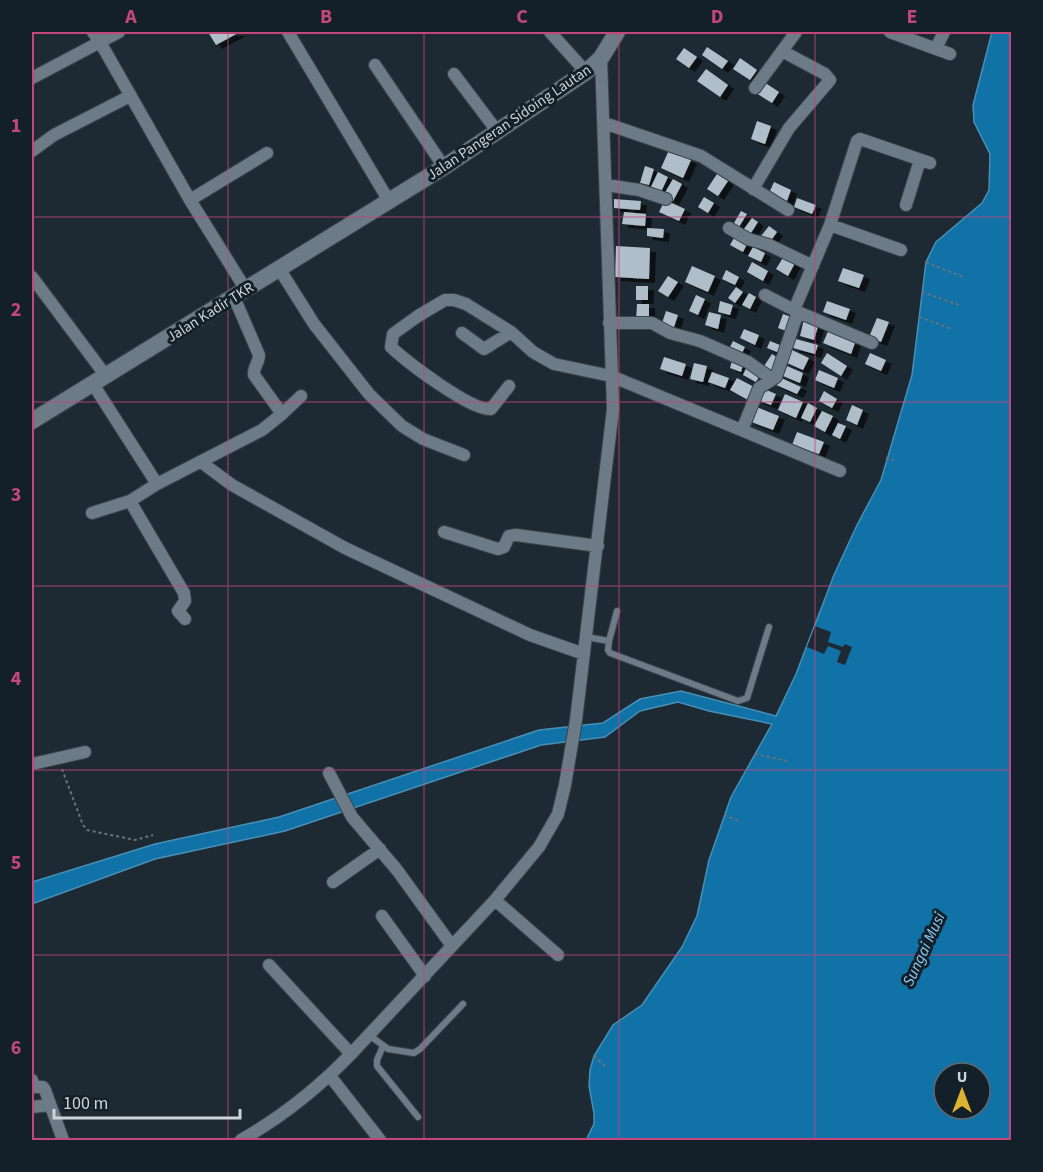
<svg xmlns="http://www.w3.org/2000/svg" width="1043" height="1172" viewBox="0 0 1043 1172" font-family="'Source Sans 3',sans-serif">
<defs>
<filter id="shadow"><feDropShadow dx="6" dy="4" stdDeviation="0" flood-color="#0009"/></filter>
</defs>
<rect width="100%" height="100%" fill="#1e2a33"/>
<!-- water -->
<path fill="#1072a6" stroke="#488fb6" stroke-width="1.5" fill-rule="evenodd" d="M992,32h19v1108h-425l8,-16v-11l-5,-27 1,-16 4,-14 19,-31 29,-20 40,-58 15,-31 12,-56 22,-63 41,-73 -63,-13 -31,-9 -38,9 -35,26 -64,8 -256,86 -130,28 -123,45v-22l123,-38 124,-27 260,-87 64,-7 37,-24 41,-8 95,25 20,-42 38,-99 23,-50 24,-45 31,-105 14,-113 10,-20 46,-39 7,-13 1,-36 -16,-32 -1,-17zM944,1073h36v36h-36z"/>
<!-- pier -->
<path fill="#1e2a33" d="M815,626l16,6 -3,10 15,5 2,-3 7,3 -7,18 -8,-3 4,-11 -13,-5 -4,8 -17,-7z"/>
<!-- building -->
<path fill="#afbec9" filter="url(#shadow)" d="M208,32h32l-24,13z
M707,47l21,14 -6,8 -20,-14z
M684,48l13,9 -8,11 -13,-9z
M740,58l17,12 -7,10 -17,-11z
M706,69l22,16 -8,12 -23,-16z
M764,82l15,10 -7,11 -16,-10z
M757,121l14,5 -6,18 -14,-5z
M669,150l22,10 -8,18 -22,-10z
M645,166l9,3 -5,16 -9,-2z
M658,172l10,5 -8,17 -10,-5z
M717,174l11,7 -10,15 -11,-7z
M673,179l9,5 -9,17 -10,-5z
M774,182l17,8 -4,11 -18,-8z
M704,197l10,6 -6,10 -10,-6z
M797,198l19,7 -4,9 -18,-7z
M614,199l27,2 -1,9 -26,-2z
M665,200l20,9 -6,12 -20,-9z
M741,211l6,3 -8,13 -5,-4z
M624,212l22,2 -1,12 -23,-2z
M752,218l6,4 -7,11 -7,-4z
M769,226l8,6 -7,10 -9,-6z
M647,228l17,1 -1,9 -16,-2z
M734,238l13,6 -4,8 -13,-7z
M616,246l34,2 -1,31 -34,-2z
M753,247l12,6 -4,9 -13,-6z
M784,256l11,7 -7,13 -12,-7z
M752,262l16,9 -5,10 -16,-9z
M692,266l23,10 -7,16 -23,-10z
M843,268l21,7 -5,13 -21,-7z
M726,270l13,7 -4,8 -13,-6z
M668,276l10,6 -10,15 -10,-6z
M636,286h12v14h-12z
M736,287l7,5 -8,11 -7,-5z
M749,293l7,4 -6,12 -8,-4z
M696,295l9,4 -7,16 -9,-4z
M720,301l13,4 -3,10 -12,-3z
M827,301l23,8 -4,11 -23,-8z
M637,304h12v17h-13z
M666,311l12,4 -5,15 -12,-4z
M709,312l12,3 -3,14 -13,-4z
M783,314l11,4 -5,14 -11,-4z
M877,318l12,4 -8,20 -12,-5z
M804,319l15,4 -5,17 -14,-4z
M744,329l15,6 -4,10 -15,-7z
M829,329l27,11 -5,14 -28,-11z
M796,339l22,6 -3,9 -22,-6z
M733,341l12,6 -5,10 -12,-6z
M770,341l15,6 -3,7 -15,-6z
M792,350l17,8 -6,12 -16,-7z
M827,353l20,13 -6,10 -20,-13z
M870,353l16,7 -5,11 -16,-7z
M772,354l9,6 -9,15 -10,-6z
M664,357l22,7 -4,12 -22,-7z
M732,361l11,4 -2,7 -11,-4z
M694,363l13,3 -4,16 -13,-3z
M747,366l14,7 -5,9 -13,-7z
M787,366l16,7 -3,10 -17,-7z
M819,370l19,8 -4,10 -19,-8z
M712,372l17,6 -4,10 -17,-6z
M777,376l24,11 -4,7 -23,-10z
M737,378l19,10 -6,13 -20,-11z
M762,388l14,6 -5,11 -14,-5z
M824,391l13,8 -5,9 -13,-7z
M785,394l18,8 -7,16 -18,-8z
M808,403l9,5 -7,14 -9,-4z
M852,405l11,5 -6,15 -11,-5z
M754,406l25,10 -6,14 -24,-9z
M822,411l11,5 -8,16 -11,-6z
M838,423l8,3 -6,13 -8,-4z
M797,432l27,10 -5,12 -27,-9z"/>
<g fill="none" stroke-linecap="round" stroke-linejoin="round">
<defs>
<path id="lane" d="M586,637l23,4 8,-30
M609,641l-1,9 2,3 128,48 9,-3 22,-71
M369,1035l19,14 26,4 6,-4 43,-45
M383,1046l-6,14v6l41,51"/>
<path id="street" d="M119,32l-19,10 90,158 56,90
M288,32l101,169
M550,32l36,40
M890,32l60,22
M936,48l8,-16
M375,65l69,102
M454,74l43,57
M32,78l68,-36 -7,-10
M755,88l41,-56
M604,123l97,33 87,54
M32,151l22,-16 76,-39
M606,185l33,5 27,9
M753,189l36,-61 41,-48 -5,-6 -43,-23
M190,200l77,-47
M906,205l14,-45
M830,225l71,25
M729,228l19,11 21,6 44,21
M280,270l34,54 55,70 33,32 21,13 41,16
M32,277l74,99
M765,295l33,17 74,31
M234,297l25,58c0,8 -6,12 -5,20l28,39
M794,310l36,-85 27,-84 3,-2 70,24
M609,323h43l18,10 30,8 48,21 24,17
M462,333l22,16 27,-17
M93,384l64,100
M509,386l-18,23c-20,2 -84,-47 -100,-62l2,-13 25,-18 27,-16h9l12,4 45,28 22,20 21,12 57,12 229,95
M742,430l17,-42 17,-11 22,-65
M201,462l31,23 113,63 185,87 54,19
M92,513l38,-12
M444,532l54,17 6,-2 5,-11 7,-1 82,11
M185,619l-7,-8 7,-10 -1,-8 -54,-92 27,-17 105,-54 20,-16 19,-18
M32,764l53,-12
M329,773l23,44 45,53 55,76
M333,882l47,-33
M495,900l63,55
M382,916l43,60
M269,965l82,89
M330,1076l50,64
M32,1080l2,7h9l2,3 18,50
M32,1107l18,-2
M241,1140c41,-23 77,-52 110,-86l144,-154 44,-53 19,-33 7,-29 11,-65 37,-311 -12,-351"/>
<path id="secondary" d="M32,421l412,-254 142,-95 15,-14 16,-26"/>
</defs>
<!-- lane casing -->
<use href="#lane" stroke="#3a454d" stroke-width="8"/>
<!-- street casing -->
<use href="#street" stroke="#3a454d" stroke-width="14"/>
<!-- secondary casing -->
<use href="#secondary" stroke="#3a454d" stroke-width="18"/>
<!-- path -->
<path stroke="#69737b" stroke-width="2" stroke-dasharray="3 3" stroke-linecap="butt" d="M926,262l39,16
M922,292l37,13
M919,317l33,12
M886,458l8,2
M755,754l32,7
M62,769l21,56 4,5 48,10 18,-5
M724,815l17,7
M594,1056l12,11"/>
<!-- lane -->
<use href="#lane" stroke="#6c7b85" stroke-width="6"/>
<!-- street -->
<use href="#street" stroke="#6c7b85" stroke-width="12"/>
<!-- secondary -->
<use href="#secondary" stroke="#6c7b85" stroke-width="16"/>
</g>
<!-- grid -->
<path fill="none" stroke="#c4477b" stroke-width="1.5" stroke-opacity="0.55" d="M228,32v1108M424,32v1108M619,32v1108M815,32v1108M32,217h980M32,402h980M32,586h980M32,770h980M32,955h980"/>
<g text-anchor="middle" stroke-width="6" stroke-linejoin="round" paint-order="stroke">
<!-- street labels -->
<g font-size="15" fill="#ccd4da" stroke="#142029">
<text transform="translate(509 122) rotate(-34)" y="5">Jalan Pangeran Sidoing Lautan</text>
<text transform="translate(210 312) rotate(-32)" y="5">Jalan Kadir TKR</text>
</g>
<!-- water labels -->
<g font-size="16" font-style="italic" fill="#8ecbf6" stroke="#142029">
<text transform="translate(923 949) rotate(-65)" y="6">Sungai Musi</text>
</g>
</g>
<!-- border -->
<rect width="1043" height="1172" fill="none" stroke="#142029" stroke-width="66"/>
<!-- north arrow -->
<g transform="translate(962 1091)"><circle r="28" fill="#142029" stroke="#5e6870" stroke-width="1.5"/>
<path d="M0-4.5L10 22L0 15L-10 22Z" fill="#dcb233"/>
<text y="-9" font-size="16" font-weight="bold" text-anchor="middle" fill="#ccd4da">U</text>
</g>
<!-- scale -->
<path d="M54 1109v9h186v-9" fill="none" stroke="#ccd4da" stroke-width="3"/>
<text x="63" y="1109" font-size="18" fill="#ccd4da" stroke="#142029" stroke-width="4.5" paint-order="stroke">100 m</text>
<rect x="33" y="33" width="977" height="1106" fill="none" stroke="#c4477b" stroke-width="2"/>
<g font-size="20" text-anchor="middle" font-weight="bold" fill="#c4477b">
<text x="131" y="23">A</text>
<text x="326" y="23">B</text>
<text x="522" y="23">C</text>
<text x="717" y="23">D</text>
<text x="912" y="23">E</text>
<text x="16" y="132">1</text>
<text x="16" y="316">2</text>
<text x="16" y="501">3</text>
<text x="16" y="685">4</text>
<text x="16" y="869">5</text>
<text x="16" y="1054">6</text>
</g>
</svg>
